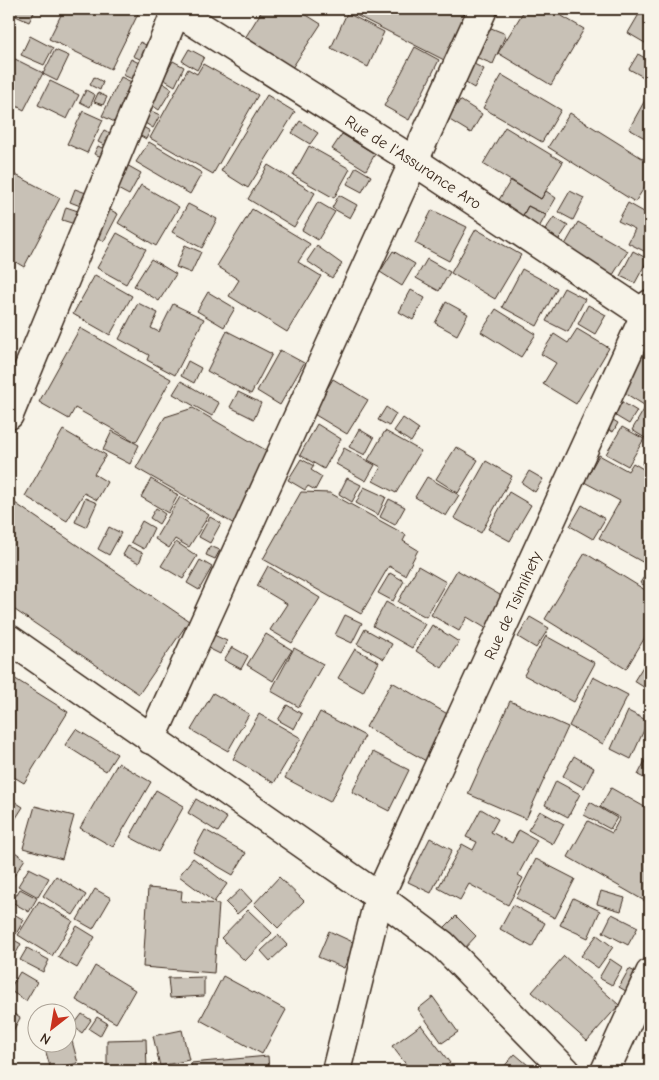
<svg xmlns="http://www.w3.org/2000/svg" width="659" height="1080" viewBox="0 0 659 1080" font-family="'Comic Neue',sans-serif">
<rect width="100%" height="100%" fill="#f7f3e8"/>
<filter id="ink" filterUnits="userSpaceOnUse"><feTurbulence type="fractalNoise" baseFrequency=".02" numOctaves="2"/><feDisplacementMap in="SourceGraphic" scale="10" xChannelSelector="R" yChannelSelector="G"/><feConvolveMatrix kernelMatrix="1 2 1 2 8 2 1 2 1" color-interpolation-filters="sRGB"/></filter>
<g filter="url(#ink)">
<!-- building -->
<path fill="#c8c1b6" stroke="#3b2a1e" d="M9,9h27l-7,13 -20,-9z
M64,9l76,1 -29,59 -62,-30z
M263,9h34l24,15 -29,44 -47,-30z
M344,9h127l-23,53z
M525,9h25l34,20 -33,56 -53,-32z
M642,9h8v37l-22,-13z
M347,13l37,19 -16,35 -37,-19z
M486,26l20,8 -13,30 -20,-8z
M30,36l23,12 -9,17 -23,-10z
M140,42l8,4 -6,14 -9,-4z
M415,47l24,13 -30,60 -25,-14z
M189,49l15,8 -7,13 -15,-9z
M55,50l14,6 -12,25 -14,-7z
M638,54l12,7v14l-3,4 -18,-10z
M13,58l30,15 -19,37 -15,-8v-36z
M131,59l16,8 -8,15 -16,-7z
M173,61l11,6 -9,19 -12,-7z
M470,62l14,7 -10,19 -13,-8z
M203,64l55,31 -45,79 -63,-36 38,-69 9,5z
M502,75l59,35 -19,32 -59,-34z
M94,77l9,5 -3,8 -10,-5z
M121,77l19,9 -19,39 -19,-9z
M157,79l15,10 -13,21 -16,-11z
M50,81l29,14 -12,24 -29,-14z
M86,90l9,5 -5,12 -10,-5z
M650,91v50l-21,-12z
M98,93l9,4 -4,8 -9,-3z
M267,95l28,17 -47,76 -27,-17z
M460,100l22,14 -11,19 -23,-14z
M83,111l20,9 -16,33 -20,-9z
M151,111l9,4 -7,13 -8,-5z
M570,113l80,50v16l-15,23 -87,-55z
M300,121l18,12 -8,11 -18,-11z
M138,124l12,7 -4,8 -12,-7z
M505,127l58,35 -22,37 -58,-35z
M104,130l10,5 -6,12 -10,-5z
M342,134l33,20 -9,16 -34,-21z
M149,142l53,31 -12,21 -54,-32z
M98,146l10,5 -3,7 -11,-4z
M309,146l41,23 -16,29 -41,-23z
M125,164l16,9 -12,22 -17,-9z
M268,165l47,28 -21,34 -46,-28z
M356,167l15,9 -9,16 -15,-8z
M10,172l50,26 -36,69 -15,-9z
M511,180l30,19 5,-8 10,7 -10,17 -18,-9 -6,11 -25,-14z
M141,185l38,22 -23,39 -38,-23z
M75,189l14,5 -6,13 -13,-5z
M570,191l14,7 -11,22 -15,-8z
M339,195l18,10 -7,13 -18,-10z
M650,199v55l-22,-11 7,-14 -17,-8 10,-18 16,9z
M318,202l17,10 -17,28 -16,-10z
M188,204l29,15 -15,29 -30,-16z
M103,206l15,8 -14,27 -15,-7z
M528,206l18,9 -9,16 -17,-10z
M66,207l15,5 -3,13 -16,-5z
M252,209l58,35 -12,18 23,14 -34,56 -58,-36 10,-16 -22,-14z
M432,210l35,17 -18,34 -34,-18z
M554,217l14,9 -11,16 -14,-9z
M578,222l50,29 -17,27 -49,-28z
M476,229l45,26 -26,44 -44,-26z
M117,233l29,16 -20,35 -29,-16z
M185,245l16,7 -10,21 -15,-6z
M317,246l25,18 -10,14 -25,-17z
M393,251l22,13 -13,22 -22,-14z
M633,251l15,8 -13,24 -15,-7z
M151,259l25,15 -17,27 -25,-15z
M427,259l23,13 -11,19 -23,-13z
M522,269l35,19 -20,38 -35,-19z
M95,275l37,21 -22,39 -37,-21z
M564,288l21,11 -17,33 -22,-11z
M411,290l14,8 -12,22 -14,-8z
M208,292l27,16 -11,19 -27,-16z
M446,302l22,12 -11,21 -22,-12z
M138,303l20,10 -7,15 8,4 14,-28 31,15 -29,56 -28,-15 2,-5 -30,-16z
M588,305l18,10 -11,19 -17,-10z
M496,309l40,25 -15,23 -40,-25z
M80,328l91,51 -35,63 -61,-34 -6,11 -30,-17z
M577,329l32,19 -33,56 -33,-20 13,-21 -15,-9 13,-20 14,9z
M227,331l45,23 -21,40 -44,-23z
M650,343v59l-3,-2 -3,5 -24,-15z
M280,350l24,13 -24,42 -23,-14z
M188,361l13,7 -7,15 -13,-7z
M333,379l35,21 -21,34 -35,-21z
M181,381l38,22 -7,13 -39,-22z
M238,392l23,11 -7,16 -24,-12z
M622,402l15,9 -8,13 -15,-9z
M646,406l4,2v33l-18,-11z
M386,407l10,7 -7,12 -11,-6z
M193,408l83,48 -40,69 -100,-57 29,-51z
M608,417l10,6 -5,9 -11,-6z
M403,418l16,11 -8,13 -17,-11z
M317,424l24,15 -17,30 -24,-14z
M622,427l22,12 -16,27 -22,-12z
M359,429l15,9 -9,17 -16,-8z
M63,430l43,25 -12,19 13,8 -10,18 -13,-7 -17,28 -42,-25z
M112,431l27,14 -9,19 -27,-14z
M385,431l36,20 -25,42 -23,-12 8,-14 -13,-7z
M456,447l22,13 -20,33 -22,-14z
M344,448l31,17 -9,16 -30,-17z
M650,451v18l-8,-5z
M599,455l29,16 5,-8 17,10 -3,8 3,2v72l-4,9 -47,-26 21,-37 -36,-19z
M301,459l13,7 -3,4 11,7 -7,13 -7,-4 -3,4 -17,-10z
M486,461l26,15 -31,57 -27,-15z
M529,471l14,8 -8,13 -13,-9z
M427,477l32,18 -13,21 -31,-19z
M347,478l14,7 -9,17 -13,-8z
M151,479l27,16 -10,18 -27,-16z
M364,487l22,10 -8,18 -22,-12z
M301,492l29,1 76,42 -3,6 15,9 -13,25 -16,-9 -28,48 -98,-55z
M509,492l22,13 -21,36 -22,-12z
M180,497l29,18 -20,32 -14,-8 -6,9 -14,-9z
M85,498l12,5 -11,24 -11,-5z
M9,499l180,122 -50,73 -130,-88z
M389,499l16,8 -10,18 -15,-8z
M582,505l23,14 -12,20 -23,-13z
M156,508l9,6 -6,10 -9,-6z
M210,517l11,6 -11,20 -11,-6z
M142,521l12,7 -10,21 -13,-7z
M109,527l12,6 -12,22 -11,-6z
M176,542l21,14 -14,23 -22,-13z
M128,546l15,7 -4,10 -16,-8z
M210,546l10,4 -5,9 -9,-4z
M585,553l65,40v36l-24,40 -81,-50z
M200,560l12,7 -13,23 -12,-7z
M268,566l52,32 -28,45 -22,-13 17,-26 -30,-18z
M418,566l28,16 -20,35 -28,-15z
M457,570l48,28 -18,31 -20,-12 -8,14 -28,-16z
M647,572l3,2v14l-10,-5z
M390,573l14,8 -11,20 -15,-8z
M386,602l39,22 -13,24 -39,-22z
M345,615l17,8 -10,20 -17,-8z
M530,617l19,11 -13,20 -18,-11z
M432,625l27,17 -17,26 -26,-17z
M365,629l27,15 -8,15 -27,-15z
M266,634l26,16 -19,31 -26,-16z
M214,635l13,6 -7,13 -12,-6z
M546,636l49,27 -21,39 -50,-27z
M232,647l16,9 -7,13 -17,-9z
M294,648l29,16 -24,43 -28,-16z
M355,649l24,13 -16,30 -25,-14z
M647,660l3,2v29l-16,-10z
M9,675l59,37 -44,71 -15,-9z
M593,677l35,18 -25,49 -34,-18z
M392,682l59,34 -25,45 -60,-34z
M213,693l36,21 -21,37 -37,-21z
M510,701l58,26 -42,92 -58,-25z
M287,705l15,9 -8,15 -16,-9z
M628,711l20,10 -17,38 -20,-10z
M320,712l45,24 -35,66 -45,-24z
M259,714l42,24 -27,45 -41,-24z
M76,729l41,25 -11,17 -41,-26z
M650,751v30l-12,-6z
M373,752l36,18 -20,41 -37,-19z
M574,756l20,12 -10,20 -21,-12z
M118,763l33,19 -38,65 -33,-19z
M556,781l24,13 -12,23 -23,-12z
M611,788l39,22v94l-82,-47 20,-36 24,12 8,-15 -20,-11z
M156,790l28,16 -26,46 -28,-15z
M9,798l14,9 -14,22z
M196,799l31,19 -9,14 -30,-19z
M590,802l27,16 -7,11 -26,-14z
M35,806l39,10 -12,43 -39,-11z
M481,809l17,10 -7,13 21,11 7,-13 18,10 -19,35 5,3 -15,27 -39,-21 -9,16 -22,-12 24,-44 11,6 4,-8 -11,-5z
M540,811l24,13 -11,20 -25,-14z
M205,830l41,23 -13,22 -40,-23z
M430,838l22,12 -21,43 -23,-11z
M9,848l16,11 -15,23 -1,-1z
M193,858l34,26 -13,18 -35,-26z
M536,859l39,20 -20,39 -39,-20z
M29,868l20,10 -11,19 -20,-11z
M56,876l30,19 -13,20 -30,-19z
M279,877l25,24 -26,27 -24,-24z
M148,888l34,3 -1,10 38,3 -5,69 -71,-6z
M20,889l17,9 -8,14 -17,-10z
M95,889l16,9 -18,31 -16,-9z
M241,889l11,12 -15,13 -11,-11z
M601,891l24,7 -4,13 -24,-7z
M573,898l27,13 -12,27 -28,-13z
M39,901l34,20 -21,35 -34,-21z
M513,905l32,18 -13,24 -32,-18z
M248,910l24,23 -27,28 -24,-23z
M9,911l15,9 -8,14 -7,-4z
M612,914l26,13 -10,18 -25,-13z
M456,916l20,20 -12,13 -21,-20z
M77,926l18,11 -18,31 -19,-11z
M329,931l26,12 -11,25 -26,-11z
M278,935l9,10 -17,16 -9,-10z
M597,935l16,12 -15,21 -17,-12z
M9,937l12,7 -12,22z
M27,948l22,12 -6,12 -23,-12z
M564,956l55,49 -32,36 -55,-49z
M610,959l12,8 -10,18 -13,-7z
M95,966l40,24 -19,33 -40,-23z
M629,969l13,6 -11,19 -12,-7z
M20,972l17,10 -11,19 -17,-11z
M223,976l63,34 -24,44 -62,-34z
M204,977v19l-34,2 -2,-20z
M433,997l25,35 -16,11 -24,-34z
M9,1011l11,7 -11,20z
M82,1014l9,6 -9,13 -9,-7z
M97,1017l10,6 -7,13 -11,-7z
M421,1025l29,38 -11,8h-28l-19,-25z
M182,1030l7,30 -29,6 -7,-30z
M70,1034l8,29 -27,7 -8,-28h25v-7z
M146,1039l1,32h-40v-31z
M515,1054l20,17h-35z
M268,1056l1,15h-77l-1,-8z"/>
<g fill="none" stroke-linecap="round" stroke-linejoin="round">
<defs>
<g id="street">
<path id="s1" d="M173,9l241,152 236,157"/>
<path d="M9,415l168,-406"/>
<path d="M9,639l370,258 64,48 123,126"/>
<path d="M151,740l332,-731"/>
<path id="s2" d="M336,1071l43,-174 271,-593"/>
<path d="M605,1071l45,-98"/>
</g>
</defs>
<!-- street casing -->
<use href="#street" stroke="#3b2a1e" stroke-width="31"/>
<!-- street -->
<use href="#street" stroke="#f7f3e8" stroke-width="28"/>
</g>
</g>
<g text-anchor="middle" stroke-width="4" stroke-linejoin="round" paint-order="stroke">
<!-- street labels -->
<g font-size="16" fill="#3b2a1e" stroke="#f7f3e8">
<text dy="6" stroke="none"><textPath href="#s1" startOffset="285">Rue de l'Assurance Aro</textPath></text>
<text dy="6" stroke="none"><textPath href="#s2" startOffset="500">Rue de Tsimihety</textPath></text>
</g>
</g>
<!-- margin -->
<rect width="659" height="1080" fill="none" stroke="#f7f3e8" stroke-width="30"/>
<rect x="15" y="15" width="629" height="1050" fill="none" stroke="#3b2a1e" stroke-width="2" filter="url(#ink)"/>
<!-- north arrow -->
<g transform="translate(52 1028) rotate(211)"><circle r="24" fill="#f7f3e8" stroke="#aca397"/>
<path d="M0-4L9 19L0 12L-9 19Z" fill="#c8321e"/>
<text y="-8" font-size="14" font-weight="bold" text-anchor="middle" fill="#3b2a1e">N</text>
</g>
</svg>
